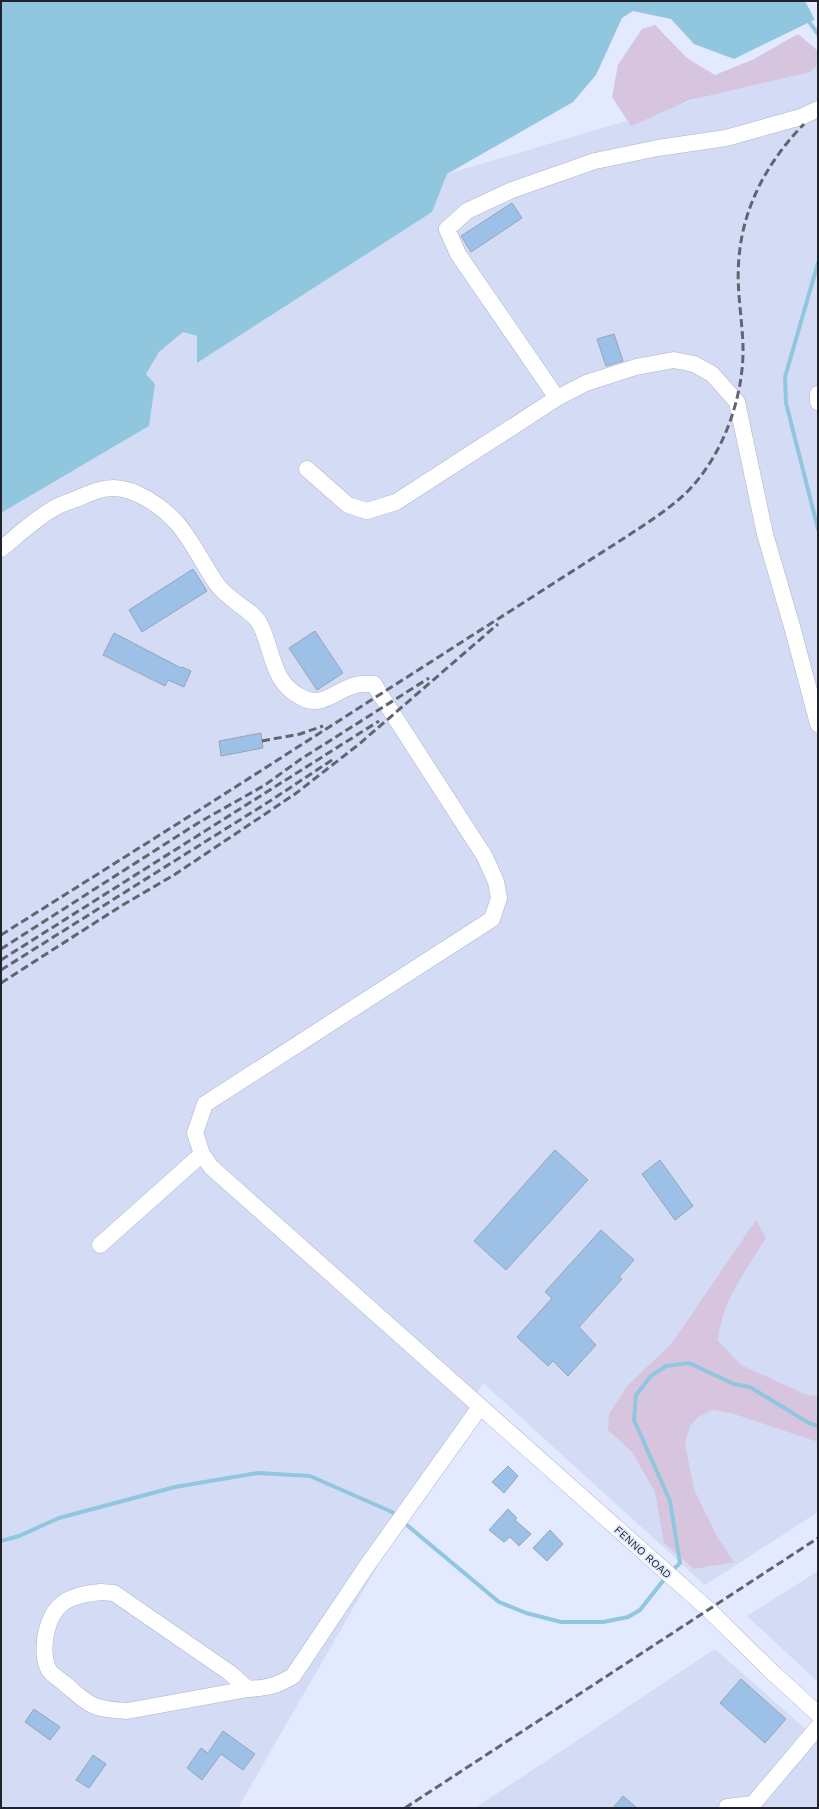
<svg xmlns="http://www.w3.org/2000/svg" width="819" height="1809" viewBox="0 0 819 1809" font-family="'Work Sans',sans-serif">
<rect width="100%" height="100%" fill="#e3e9fe"/>
<!-- built -->
<path fill="#d4dcf5" d="M818,56v1456l-113,73 -222,-202 -245,425h-237v-1295l148,-87 -3,-52 13,-22 24,-20 14,4v27l234,-151 16,-38 229,-68z
M818,1571v111l-71,-66z
M715,1649l103,91v68h-343z"/>
<!-- green -->
<path fill="#d7c4df" d="M655,25l32,33 28,17 39,-16 44,-25 20,17v13l-8,8 -120,28 -59,26 -19,-29 6,-32 24,-36z
M756,1220l10,18c-20,33 -45,64 -48,103l23,24 66,30 11,1v46l-87,-29 -18,-3 -15,7 -8,9 -5,18 9,45 22,46 18,27 -40,7 -30,-26 -9,-51 -23,-40 -24,-22 1,-16 18,-28 45,-43z"/>
<!-- water -->
<path fill="#90c7de" d="M1,1h809l8,17 -84,41 -40,-15 -23,-25 -38,-8 -11,7 -26,57 -23,27 -126,72 -15,38 -235,151v-27l-14,-4 -24,20 -13,22 9,10 -6,42 -148,87z"/>
<!-- pier -->
<path fill="#e3e9fe" d="M805,1h7l6,9v10l-2,2z"/>
<g fill="none" stroke-linecap="round" stroke-linejoin="round">
<!-- stream -->
<path stroke="#90c7de" stroke-width="4" d="M810,23l8,11
M818,263l-33,114 1,26 32,126
M402,1521l97,81 27,11 35,9h42l25,-5 12,-7 26,-33
M1,1541l18,-5 40,-18 116,-31 83,-14 52,3 82,36 5,4
M671,1572l9,-9 -10,-62 -36,-81 2,-25 15,-19 15,-10 23,-3 45,21 16,3 59,36 9,3"/>
</g>
<!-- building -->
<path fill="#9dc1e6" stroke="#93a5b9" d="M512,203l10,15 -51,34 -10,-16z
M614,334l9,27 -17,5 -9,-27z
M193,569l14,22 -65,41 -13,-22z
M315,631l28,42 -26,17 -28,-42z
M114,633l67,35 1,-1 9,4 -7,16 -16,-7 -3,6 -62,-31z
M261,733l2,15 -42,8 -2,-15z
M555,1150l33,30 -82,90 -32,-29z
M660,1160l33,46 -18,14 -33,-46z
M601,1230l33,30 -15,17 3,2 -43,48 17,18 -28,31 -15,-15 -5,5 -31,-29 35,-39 -7,-6z
M508,1466l10,10 -14,17 -12,-11z
M508,1509l9,9 -2,2 16,14 -12,12 -9,-9 -6,5 -15,-12z
M550,1530l13,14 -16,17 -14,-13z
M741,1679l45,40 -21,24 -45,-40z
M34,1709l26,18 -10,13 -25,-18z
M223,1731l32,23 -12,16 -22,-16 -19,26 -15,-12 14,-20 7,5z
M93,1755l13,9 -17,24 -13,-8z
M623,1796l14,12h-24z"/>
<g fill="none" stroke-linecap="round" stroke-linejoin="round">
<defs>
<path id="minor" d="M818,394v8
M557,398l-99,-144 -11,-25 20,-18 45,-21 83,-29 63,-13 68,-10 75,-21 17,-8
M307,469l41,36 19,6 29,-9 161,-104 29,-15 50,-16 38,-7 20,4 18,10 25,28 28,132 28,96 25,94
M1,549c16,-13 32,-28 50,-39 7,-5 17,-8 25,-11 12,-5 24,-11 38,-11 23,1 47,18 62,34 16,18 27,42 40,61 11,17 37,27 44,41 14,28 11,61 45,75 17,7 30,-7 45,-12 8,-4 15,-3 24,-3l6,10 105,163 11,25 3,16 -7,21 -287,185 -10,29 7,21 9,13 498,443 62,61 47,43
M100,1245l102,-91
M101,1592l13,1 116,80 18,16 -121,22c-11,-1 -28,-1 -38,-8 -9,-5 -16,-13 -24,-19 -4,-4 -13,-9 -16,-14 -5,-9 -5,-21 -4,-30 5,-35 21,-45 56,-48z
M248,1689c18,-1 29,-3 45,-13l73,-109 114,-160
M727,1807l26,-3 65,-77"/>
</defs>
<!-- minor casing -->
<use href="#minor" stroke="#acb4cb" stroke-width="17"/>
<!-- minor -->
<use href="#minor" stroke="#fff" stroke-width="16"/>
<!-- rail -->
<path stroke="#616572" stroke-width="3" stroke-dasharray="8 4" stroke-linecap="butt" d="M262,741l38,-7 23,-8
M1,935l211,-133 417,-267c21,-14 42,-27 60,-45 35,-37 55,-94 54,-144 -1,-30 -7,-59 -4,-88 4,-52 29,-97 65,-134
M1,949l197,-126 67,-38 36,-26 128,-81
M1,960l378,-239
M1,970l269,-169 65,-43
M1,983l120,-77 53,-31 121,-81 63,-49 140,-121
M405,1808l413,-270"/>
</g>
<g text-anchor="middle" stroke-width="4" stroke-linejoin="round" paint-order="stroke">
<!-- street labels -->
<g font-size="11" fill="#20232c" stroke="#e3e9fe">
<text transform="translate(643 1552) rotate(42)" y="4">FENNO ROAD</text>
</g>
</g>
<!-- border -->
<rect width="819" height="1809" fill="none" stroke="#20232c" stroke-width="4"/>
</svg>
